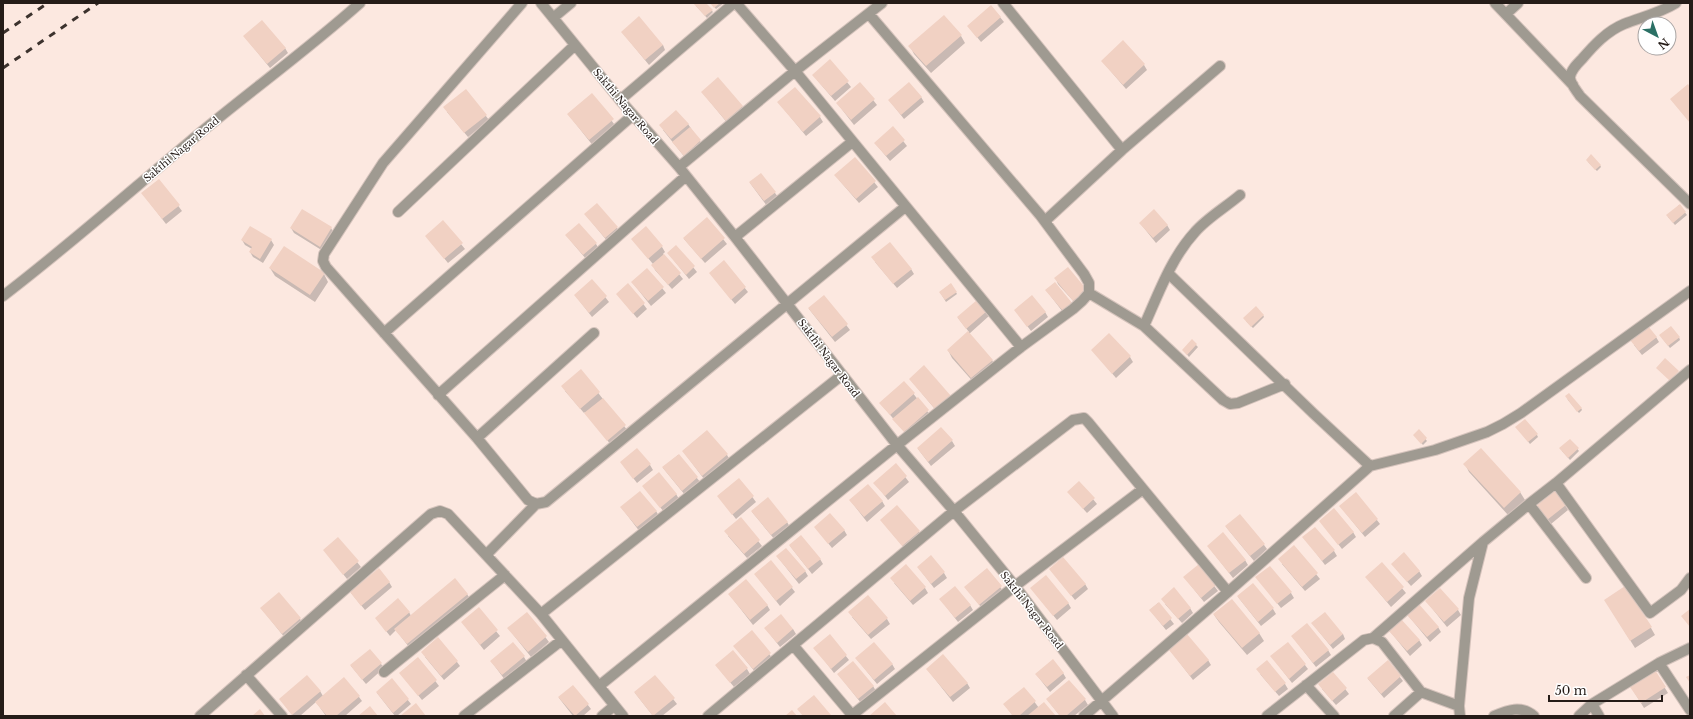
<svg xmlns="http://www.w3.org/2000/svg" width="1693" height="719" viewBox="0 0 1693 719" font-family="'Libre Baskerville',serif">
<rect width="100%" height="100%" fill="#fce8e0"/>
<!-- shadow -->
<path fill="#0003" d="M696,3h9l8,9 -6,6 -11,-12z
M711,3h13l-8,6z
M991,6l13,16 -23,20 -13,-16z
M622,32l41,13 2,5 -16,15z
M244,36l41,12 3,5 -18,15z
M961,36l4,7 -34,30 -17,-19 -4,-8z
M830,61l21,26 -16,14 -18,-21z
M1102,61l42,4 3,5 -21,19z
M860,83l17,22 -23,20 -17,-22z
M466,90l23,30 -21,17 -21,-25z
M702,92l40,14 3,5 -16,14z
M592,94l25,34 -23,19 -26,-33z
M921,97l3,5 -20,17 -15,-19z
M779,103l41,14 3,5 -17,14z
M688,124l15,22 -16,14 -24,-30z
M893,128l14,18 -17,15 -15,-18z
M855,158l23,29 -19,16 -20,-23z
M1588,162l12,3 1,2 -4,4z
M159,180l23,31 -16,13 -20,-26z
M750,183l25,10 3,4 -11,9z
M1679,205l8,10 -12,10 -7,-8z
M585,214l32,14 3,5 -12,9z
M707,219l20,25 -22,19 -21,-24z
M443,222l22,27 -17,14 -22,-27z
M1140,223l27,2 3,5 -14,13z
M291,228h40l3,5 -11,18 -29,-18z
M645,228l17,19 3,5 -2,2 20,25 -11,10 -17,-19 -2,-6 -21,-25z
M242,240h29l3,5 -11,18 -10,-6 -3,-5 2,-3 -7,-4z
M570,240l26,4 3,5 -13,10z
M676,246l21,26 -8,7 -21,-26z
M724,262l24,30 -13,12 -25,-31z
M875,262l36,7 3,5 -17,14z
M270,268l54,6 4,8 -13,20 -40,-26z
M647,269l19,24 -15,13 -19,-24z
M1056,279l30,11 -9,15 -19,-21z
M592,280l17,22 -17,15 -17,-22z
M1055,283l17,21 -6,12 -20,-26z
M628,284l19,25 -10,9 -20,-24z
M951,284l6,10 -11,8 -6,-10z
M824,296l26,34 -15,12 -26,-33z
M1015,310l30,2 3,5 -17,14z
M986,311l3,5 -20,18 23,26 4,8 -20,17 -24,-27 -4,-8 21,-18 -11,-14z
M1263,315l1,2 -11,11 -7,-7z
M1656,337l3,5 -17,13 -8,-10z
M1679,337l1,3 -10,8 -8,-10z
M1192,341l6,6 -9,10 -6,-7z
M1092,350l38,7 3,5 -17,16z
M924,367l15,47 -29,-35z
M581,371l47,60 -17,14 -26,-33 -1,1 -19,-22z
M904,382l27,34 -23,20 -28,-33z
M1567,399l14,9 1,2 -3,3z
M1518,429l19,6 1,2 -8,7z
M707,431l20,24 5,8 -25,20 -24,-32z
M1419,431l8,10 -4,4 -7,-8z
M1570,440l9,11 -9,9 -8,-9z
M952,441l3,5 -24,20 -13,-17z
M678,455l23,28 -16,12 -22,-27z
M621,462l29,3 3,5 -16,13z
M1465,464l55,28 5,8 -17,15 -39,-43z
M896,465l13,17 -21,18 -13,-17z
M739,479l17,23 -20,17 -18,-23z
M1079,482l18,22 -10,9 -19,-21z
M643,486l33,8 3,5 -15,13z
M1356,493l24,31 -15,13 -21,-26z
M850,500l32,1 3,5 -18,16z
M1565,505l3,5 -17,14 -11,-13z
M621,507l35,4 3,5 -19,16z
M752,512l35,10 3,5 -15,13z
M740,518l22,28 -15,12 -19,-22z
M881,520l38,12 3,5 -16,13z
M1320,521l33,11 3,5 -14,12z
M815,527l29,3 3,5 -15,13z
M1226,527l38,18 3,4 -13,12z
M1304,537l30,14 3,5 -12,9z
M338,538l23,29 -14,12 -23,-29z
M790,546l30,13 3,5 -11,10z
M1208,546l37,14 3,5 -15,13z
M1294,547l26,32 -15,12 -23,-27z
M777,556l28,15 3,5 -9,8z
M771,561l24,31 -15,14 -25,-32z
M1382,564l24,29 -15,14 -25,-30z
M1199,566l19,25 -14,11 -19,-24z
M918,567l26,6 3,5 -13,10z
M1050,569l35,15 3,5 -13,11z
M1396,569l23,2 3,5 -11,10z
M987,570l17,22 -21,18 -17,-23z
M1257,578l34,15 3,5 -13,10z
M389,582l3,5 -27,23 -14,-17z
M894,583l31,5 3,5 -15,12z
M1035,593l33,10 3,5 -14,12z
M467,594l5,8 -60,49 -16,-21 -6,6 -14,-18 33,-6 2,4z
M729,594l38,11 3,5 -17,15z
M1238,597l35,12 3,5 -15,12z
M941,600l29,5 3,5 -15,12z
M1427,602l31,8 3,5 -14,12z
M1158,603l16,21 -8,6 -16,-20z
M1165,604l25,4 3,5 -11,10z
M261,608l39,11 3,4 -18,15z
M1610,608l41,20 4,7 -20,13z
M478,609l22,27 -16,14 -22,-28z
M527,613l22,29 -18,15 -19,-24z
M1407,614l31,13 3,5 -11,10z
M1214,615l45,18 5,8 -17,14 -28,-33z
M852,617l35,2 3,5 -19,15z
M1316,628l27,6 2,5 -12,10z
M766,629h27l3,5 -16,13z
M1389,630l30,10 3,5 -12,11z
M752,632l21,27 -17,14 -18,-22z
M830,636l19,24 -15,13 -19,-25z
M1292,636l36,14 3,5 -15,12z
M1288,643l20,26 -16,14 -20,-26z
M1170,650l38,10 3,5 -18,15z
M425,657l32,5 3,4 -16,14z
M524,657l3,5 -22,18 -14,-19z
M418,658l21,28 -17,14 -22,-27z
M856,658l36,6 3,5 -18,15z
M1388,662l15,19 -19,17 -16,-19z
M381,664l3,4 -18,16 -15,-18z
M747,669l3,5 -16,13 -14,-17z
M927,669l40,14 3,5 -17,14z
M1655,672l13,21 -24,15 -13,-21z
M1063,673l3,5 -16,14 -14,-18z
M1333,673l16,21 -13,11 -14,-16z
M838,674l35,12 3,5 -15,12z
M1260,674l25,10 3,5 -9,7z
M655,676l22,28 -15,12h-9l-18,-23z
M392,680l19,24 -14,12h-2l-18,-23z
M573,686l18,23 -8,7h-10l-14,-18z
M1024,688l15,20 15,8h-41l-8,-11z
M320,691l3,5 36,1 3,4 -17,15h-19l-10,-14 -16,14h-7l-13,-17z
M1047,699l38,1 3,5 -14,11h-14z"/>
<!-- building -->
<path fill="#f1d1c3" d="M693,3h13l7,7 -8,6z
M710,3h10l-6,5z
M991,5l10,12 -24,21 -10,-12z
M944,15l18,20 -36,31 -18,-20z
M639,16l24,29 -18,15 -24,-28z
M262,20l24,28 -19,16 -24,-28z
M1123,40l22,24 -22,21 -22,-24z
M830,59l19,22 -18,15 -19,-21z
M718,77l25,29 -17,15 -25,-29z
M860,82l15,17 -24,21 -15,-17z
M909,82l13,15 -21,18 -13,-15z
M1688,84l2,3v36l-20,-24z
M795,87l26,29 -18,16 -26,-30z
M466,89l21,26 -23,18 -21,-26z
M592,93l22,26 -25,21 -22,-26z
M676,110l13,14 -18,15 -12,-14z
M893,126l12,14 -19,16 -12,-13z
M690,127l11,13 -17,16 -12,-14z
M1591,154l10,11 -6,5 -9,-10z
M855,157l21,24 -20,18 -22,-24z
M761,173l15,19 -12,9 -15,-19z
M159,179l21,26 -18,14 -21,-26z
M597,203l21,24 -13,11 -21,-24z
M1680,204l6,8 -13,11 -7,-8z
M302,209l30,18 -12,20 -30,-19z
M1154,209l14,16 -15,13 -14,-15z
M707,217l18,21 -24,21 -18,-21z
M443,220l20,23 -19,16 -19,-23z
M579,223l18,20 -14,12 -18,-20z
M250,226l22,13 -12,20 -11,-7 3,-5 -11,-7z
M646,226l17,20 -15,13 -17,-20z
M890,242l22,27 -19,15 -22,-27z
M676,245l19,21 -9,9 -19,-22z
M284,246l41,27 -15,22 -41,-27z
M664,254l17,19 -13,12 -17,-20z
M724,260l22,27 -15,13 -22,-27z
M1068,267l19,23 -14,11 -19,-23z
M647,268l17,19 -16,14 -17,-19z
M592,279l15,17 -18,17 -15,-18z
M1055,282l17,21 -9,8 -18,-21z
M628,283l17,20 -12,11 -17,-20z
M951,283l6,9 -12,8 -6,-8z
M824,295l24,29 -16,13 -24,-29z
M1032,295l14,17 -19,15 -13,-17z
M977,300l10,11 -21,18 -9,-12z
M1256,306l8,9 -13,12 -8,-9z
M1648,326l9,11 -18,14 -9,-11z
M1671,326l9,11 -12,9 -9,-11z
M968,331l25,29 -22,18 -24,-28z
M1109,333l22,23 -19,18 -21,-24z
M1192,339l5,5 -10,11 -5,-5z
M1665,358l14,13 -9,10 -14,-13z
M924,365l27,31 -16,13 -26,-30z
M581,369l19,23 -20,17 -19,-23z
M904,381l11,12 -25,22 -11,-12z
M1569,393l13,15 -5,4 -12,-16z
M918,397l11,13 -25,22 -12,-13z
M603,398l23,27 -19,16 -23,-28z
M1525,419l13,15 -10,8 -13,-15z
M941,427l12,13 -25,22 -11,-14z
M1419,429l8,9 -6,6 -8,-9z
M707,430l21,24 -26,22 -20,-25z
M1570,439l9,9 -11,10 -9,-10z
M637,448l14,16 -18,15 -13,-17z
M1481,448l40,44 -17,16 -41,-44z
M679,454l19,23 -16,14 -20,-24z
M896,463l11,13 -22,20 -12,-13z
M659,472l18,22 -17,14 -18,-22z
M739,478l15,18 -22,19 -15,-19z
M1079,481l16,17 -12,11 -16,-17z
M868,484l15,17 -19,16 -15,-17z
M640,491l17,20 -20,16 -17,-20z
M1555,491l11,14 -19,15 -11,-14z
M1356,492l22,27 -16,14 -23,-27z
M768,497l20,25 -17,13 -20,-24z
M897,505l23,26 -18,15 -22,-26z
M1334,508l20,24 -16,13 -19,-24z
M830,513l15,17 -17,14 -14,-17z
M1240,514l25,30 -15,12 -25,-30z
M741,517l19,23 -16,14 -20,-23z
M1315,527l20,23 -13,11 -20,-24z
M1223,532l23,28 -17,13 -22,-27z
M801,535l20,24 -13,10 -19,-24z
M338,537l21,24 -16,14 -20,-25z
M1294,545l24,28 -16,14 -24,-28z
M786,548l20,23 -10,8 -20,-23z
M1404,552l16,19 -13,11 -16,-18z
M931,555l14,17 -14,12 -14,-17z
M1063,557l23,27 -15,12 -22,-27z
M771,560l22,27 -17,14 -22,-27z
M1382,562l22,25 -17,15 -22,-25z
M906,564l20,23 -16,14 -20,-23z
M1199,564l17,21 -15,13 -18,-21z
M1270,566l22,26 -15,12 -22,-27z
M379,568l11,14 -29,24 -11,-14z
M987,568l15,18 -23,19 -15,-18z
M1046,575l23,28 -16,13 -23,-28z
M455,578l13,16 -61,50 -13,-15z
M746,579l22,26 -18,15 -22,-26z
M1253,583l21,25 -16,14 -21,-26z
M955,586l16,19 -16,13 -16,-19z
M1625,586l27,41 -22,14 -26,-41z
M1174,587l17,21 -13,11 -17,-20z
M1440,588l19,21 -15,13 -19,-21z
M279,592l22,26 -19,16 -22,-26z
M868,595l20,23 -20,17 -20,-23z
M398,598l12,14 -24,20 -11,-14z
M1232,599l28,34 -18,15 -29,-34z
M1159,602l13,16 -9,8 -14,-16z
M1418,603l21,24 -12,10 -21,-23z
M479,607l19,23 -18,15 -19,-23z
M1690,609v18l-9,-11z
M527,612l20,24 -19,16 -21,-24z
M1325,612l18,22 -13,11 -19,-22z
M781,614l12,15 -16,14 -13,-15z
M1401,619l19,21 -13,11 -19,-21z
M1307,623l22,27 -16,13 -22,-27z
M752,630l19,23 -18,16 -20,-23z
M830,634l17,21 -16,14 -18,-21z
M1187,634l22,26 -19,16 -21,-26z
M438,637l20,24 -17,15 -20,-24z
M513,642l12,14 -23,19 -12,-14z
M874,642l19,22 -19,16 -19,-22z
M1288,642l18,22 -17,15 -19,-23z
M370,649l12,14 -20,17 -12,-15z
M733,650l15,18 -18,15 -15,-18z
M943,654l25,29 -18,14 -24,-28z
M418,657l19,23 -19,16 -19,-23z
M1053,659l11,14 -17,14 -12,-13z
M1267,660l19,23 -11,9 -19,-23z
M1388,660l13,16 -20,18 -14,-16z
M853,661l21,25 -16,13 -21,-25z
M1655,670l11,17 -25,16 -11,-16z
M1333,672l14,16 -15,13 -14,-17z
M307,675l14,16 -29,24 -13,-16z
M655,675l20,23 -22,18 -19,-24z
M1690,675v8l-4,-6z
M344,677l16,19 -24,20h-9l-12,-14z
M392,678l17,21 -16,14 -17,-21z
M1069,680l17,19 -20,17h-6l-14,-17z
M573,685l16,19 -14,12 -17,-19z
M1024,687l12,14 -17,15h-6l-10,-12z
M814,695l17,20 -1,1h-27l-6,-7z
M885,702l12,14h-28z
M1044,702l12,14h-29z
M416,703l10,13h-26z
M370,706l8,10h-20z
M260,709l5,7h-13z
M792,710l5,6h-12z"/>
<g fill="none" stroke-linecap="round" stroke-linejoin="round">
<defs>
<path id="minor" d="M522,3l-139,160 -59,91 -1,7 3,6 151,171 51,62 8,4 10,-2 359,-295
M541,3l79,97 59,67 56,70 162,208 57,66 61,75 98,130
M736,3l59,68 226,276
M1003,3l119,147
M1495,3l78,82
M1676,3c-16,10 -34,14 -52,21 -17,7 -30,21 -42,35 -5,5 -11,11 -12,18 0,7 7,14 10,19l110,108
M1506,14l12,-11
M553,18l18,-15
M620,100l114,-97
M679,167l116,-96 87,-68
M398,212l177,-167
M1045,221l77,-71 98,-84
M735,237l117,-95
M1168,273l146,141 56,52
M1089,293l55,33 79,74 7,4 8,-1 47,-19
M3,296c64,-49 124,-102 185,-153 57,-48 117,-91 172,-140
M1144,326c14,-31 27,-68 51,-94 12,-14 31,-25 45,-37
M384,333l249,-218
M438,395l248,-219
M477,438l117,-105
M1556,483l94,130 31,-23 9,-12
M1529,504l57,74
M486,555l50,-51
M541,614l301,-239
M1373,638l110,-96
M793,645l59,70
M1690,648l-31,15 31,47
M384,672l121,-97
M246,675l36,41
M1306,685l28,31
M599,686l298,-241 124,-98 52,-38 9,-8 7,-8v-10l-5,-9 -44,-59 -171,-201
M1592,704l67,-41
M200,716l231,-202 9,-3 8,3 93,100 82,102
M464,716l98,-76
M602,716l12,-10
M708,716l246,-205 119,-91 11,-2 4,4 55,67
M851,716l164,-130 128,-97 85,103
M1084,716l144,-124 142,-126 65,-16 52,-18 16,-8 18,-11 169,-122
M1267,716l97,-76 9,-2 9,4 39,50 38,14
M1394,716l27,-24
M1460,716l-1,-10 10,-108 14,-56 46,-38 27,-21 134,-113
M1494,716c14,-6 27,-11 40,0
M1579,716l13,-12 7,12"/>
</defs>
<!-- minor casing -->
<use href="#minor" stroke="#d5c3bc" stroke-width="12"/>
<!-- minor -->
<use href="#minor" stroke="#9f9a91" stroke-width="10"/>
<!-- rail -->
<path stroke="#3c322d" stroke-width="3" stroke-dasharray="7 7" stroke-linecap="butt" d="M3,33l45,-30
M3,68l95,-65"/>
</g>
<g text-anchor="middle" stroke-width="3" stroke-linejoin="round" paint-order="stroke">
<!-- street labels -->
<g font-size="10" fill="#251c18" stroke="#fff">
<text transform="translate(626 106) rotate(50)" y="4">Sakthi Nagar Road</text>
<text transform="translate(181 149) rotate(-40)" y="4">Sakthi Nagar Road</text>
<text transform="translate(829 358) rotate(53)" y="4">Sakthi Nagar Road</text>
<text transform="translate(1032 610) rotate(52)" y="4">Sakthi Nagar Road</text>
</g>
</g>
<!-- border -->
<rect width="1693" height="719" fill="none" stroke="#251c18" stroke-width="8"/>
<!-- north arrow -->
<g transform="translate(1657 36) rotate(139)"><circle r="19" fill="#ffffff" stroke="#a8a4a3"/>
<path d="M0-3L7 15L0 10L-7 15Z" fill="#2b7065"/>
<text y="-6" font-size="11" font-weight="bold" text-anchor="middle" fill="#251c18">N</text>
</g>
<!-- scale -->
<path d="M1549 695v6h113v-6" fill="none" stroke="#251c18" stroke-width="2"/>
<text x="1555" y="695" font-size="12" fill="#251c18" stroke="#ffffff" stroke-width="3" paint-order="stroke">50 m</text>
</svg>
